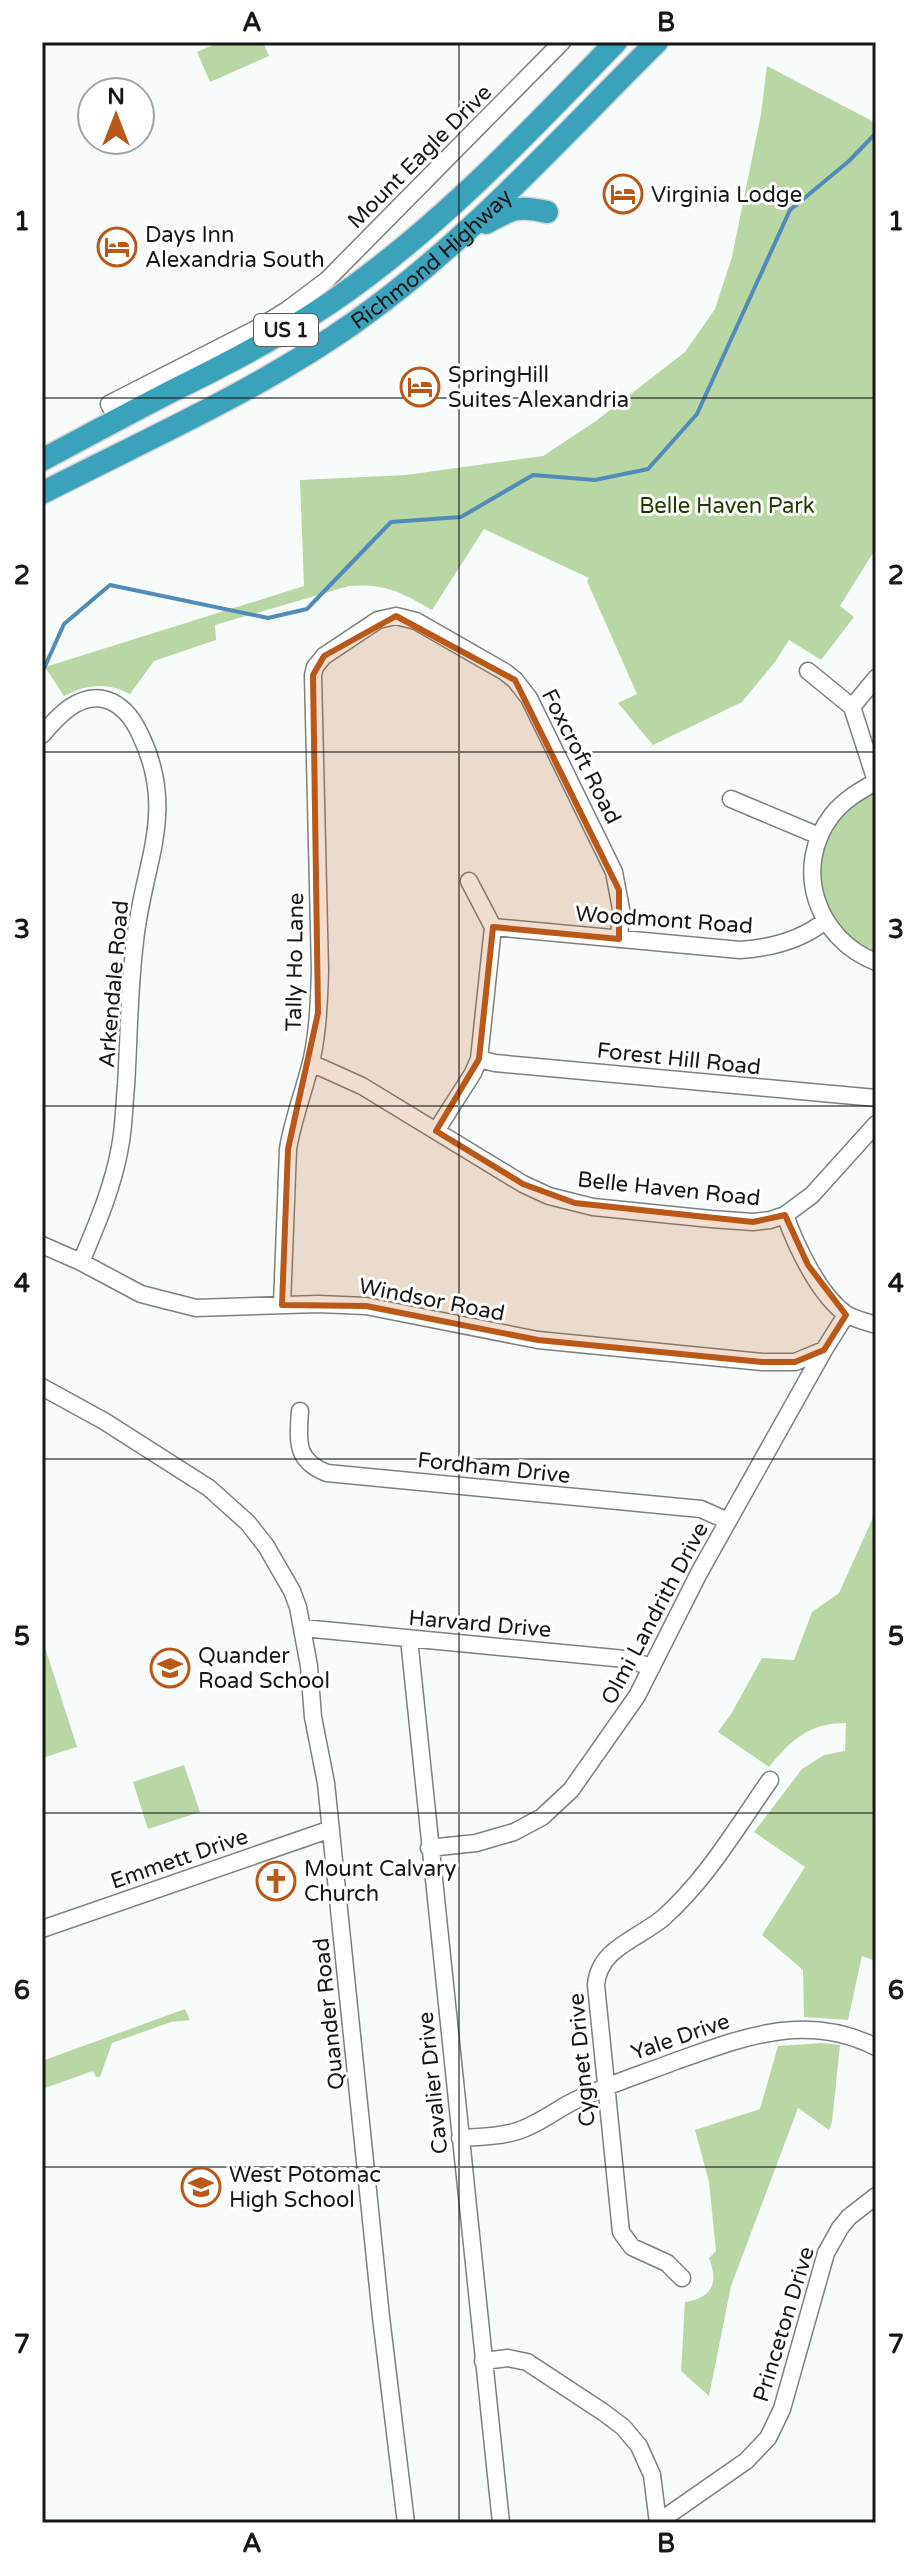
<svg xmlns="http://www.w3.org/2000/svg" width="918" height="2565" viewBox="0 0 918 2565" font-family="'Varela Round',sans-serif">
<rect width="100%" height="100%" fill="#f7fcfb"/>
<!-- green -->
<path fill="#b9d6a5" d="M220,42h43l6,14 -59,26 -13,-30z
M767,66l109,57v425l-36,58 14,11 -33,43 -32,-20 -14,22 -33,40 -89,43 -35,-42 19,-9 -50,-113 2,-3 -105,-49 -52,81c-31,-18 -47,-27 -83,-24l-134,39 1,15 -62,21 -24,33c-23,-12 -43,-10 -66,2l-19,-29 259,-81 -4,-106 106,-5 137,-19 53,-35 89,-69 30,-43 17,-52 29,-143z
M876,790v163c-51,-24 -72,-72 -45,-123 5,-10 9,-18 18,-25 7,-7 18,-11 27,-15z
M876,1511v450l-14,-5 -14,64 -44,-3 -1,-47 -41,-35 43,-68 -51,-35 48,-63 22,-14 21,-4 1,-28c-37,0 -55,17 -77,44l-51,-35 13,-18 31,-56 32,2 18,-48 27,-19z
M42,1638l35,109 -35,11z
M184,1765l16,47 -52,17 -15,-47z
M185,2009l5,11 -19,2 -59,21 -12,34h-4l-3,-6 -51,18v-28z
M823,2043l17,2 -8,77 -3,8 -31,-22 -67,178 -22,110 -28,-25 4,-69c27,-4 34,-19 24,-44l7,-7 -7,-69 -14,-52 65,-21 18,-63z"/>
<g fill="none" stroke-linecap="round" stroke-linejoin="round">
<!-- stream -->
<path stroke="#528ab8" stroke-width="4" d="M42,673l22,-49 46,-39 158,33 39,-9 84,-87 70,-5 72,-42 62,5 53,-11 49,-55 93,-204 59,-49 27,-28"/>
<defs>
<path id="minor" d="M118,420l-9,-16 147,-75 31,-19 40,-30 235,-238
M808,671l44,36 24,74
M852,707l24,-29
M42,735c15,-18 38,-44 65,-35 16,5 26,19 33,34 38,78 3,129 -5,207 -6,48 -6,97 -9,145 -2,20 -2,41 -6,61 -7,40 -23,77 -39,115
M876,782c-17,9 -32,18 -44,33 -40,52 -16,124 44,147
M731,799l88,37
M469,881l24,46
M493,927l247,23c31,-2 60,-9 85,-29
M479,1059l16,4 381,35
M311,1063l51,23 161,98 26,12 44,11 118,12 42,3 17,-2 15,-5 27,-20 64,-71
M436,1131l37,-58 6,-14 14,-132
M785,1215c11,31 34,80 61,99 8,5 21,8 30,11
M42,1245l39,17 60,32 55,14 122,-4 48,2 172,34 224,22h33l29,-12
M282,1305l6,-156c5,-31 17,-60 24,-91 6,-28 7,-57 8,-87l-7,-296 2,-8 9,-11 54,-36 18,-4 20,5 89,51 10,8 14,18 85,174 7,37 -2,30
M42,1387l62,34 105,67 39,35 18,23 26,45 6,16 11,59 4,51 13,66 55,534 25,206
M300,1411c-2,30 -5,50 27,62l374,36 27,12
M303,1628l322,31 27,8
M409,1639l92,884
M429,1848l47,-5 38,-11 28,-15 29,-27 66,-94 62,-123 125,-223 22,-35
M42,1929l289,-100
M460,2138c17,-1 37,-1 54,-6 22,-6 40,-21 60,-31 33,-16 68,-27 102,-40 68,-24 130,-49 200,-14
M682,2278l-15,-15 -35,-16 -11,-15 -25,-247c3,-37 42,-46 67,-67 44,-39 74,-91 107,-138
M483,2361l25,-3 19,4 76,50 20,15 16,19 13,29 6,48
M657,2523l89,-62 22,-23 14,-29 44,-156 14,-25 9,-11 27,-21"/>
<g id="highway">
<path d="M486,223c25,-14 32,-18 61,-11"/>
<path d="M42,460c45,-24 89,-48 134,-71 53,-26 105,-53 154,-86 107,-73 196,-168 286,-261"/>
<path id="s1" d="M42,493c105,-54 217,-103 313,-171 112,-79 205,-184 302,-280"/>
</g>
</defs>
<!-- minor casing -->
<use href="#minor" stroke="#7c807f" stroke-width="19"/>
<!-- highway casing -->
<use href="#highway" stroke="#d5d5d5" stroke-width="25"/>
<!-- minor -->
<use href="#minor" stroke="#fff" stroke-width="16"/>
<!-- highway -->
<use href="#highway" stroke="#3ba2bb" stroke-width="22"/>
</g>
<!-- marked area -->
<path fill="#b95818" fill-opacity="0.2" stroke="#b95818" stroke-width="6" stroke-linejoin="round" d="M396,616l119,64 104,210v49l-126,-12 -14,132 -43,72 87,53 52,19 178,19 32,-7 23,50 38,50 -22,35 -29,12h-33l-224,-22 -172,-34 -84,-1 6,-156 30,-136 -5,-338 11,-19z"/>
<!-- grid -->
<path fill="none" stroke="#161717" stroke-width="2" stroke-opacity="0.55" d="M459,42v2481M42,398h834M42,752h834M42,1106h834M42,1459h834M42,1813h834M42,2167h834"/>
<!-- icons -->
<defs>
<symbol id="hotel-ring" viewBox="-11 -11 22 22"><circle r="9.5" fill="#fff" stroke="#b95818" stroke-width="1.5"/><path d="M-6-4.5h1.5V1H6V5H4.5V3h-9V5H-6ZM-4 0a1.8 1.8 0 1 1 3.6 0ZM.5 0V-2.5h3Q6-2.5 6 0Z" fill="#b95818"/></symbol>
<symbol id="school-ring" viewBox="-11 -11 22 22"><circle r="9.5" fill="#fff" stroke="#b95818" stroke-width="1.5"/><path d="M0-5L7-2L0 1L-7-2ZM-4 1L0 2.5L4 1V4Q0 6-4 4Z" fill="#b95818"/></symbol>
<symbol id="church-ring" viewBox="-11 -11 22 22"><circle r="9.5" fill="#fff" stroke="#b95818" stroke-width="1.5"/><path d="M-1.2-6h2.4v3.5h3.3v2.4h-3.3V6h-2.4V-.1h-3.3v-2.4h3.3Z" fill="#b95818"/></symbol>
</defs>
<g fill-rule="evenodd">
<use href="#hotel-ring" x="601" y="172" width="44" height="44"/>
<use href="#hotel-ring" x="95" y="225" width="44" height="44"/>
<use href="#hotel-ring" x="398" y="365" width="44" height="44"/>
<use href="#school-ring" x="148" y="1646" width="44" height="44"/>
<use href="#church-ring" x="254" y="1859" width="44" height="44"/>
<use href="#school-ring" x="179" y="2165" width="44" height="44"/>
</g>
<g text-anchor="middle" stroke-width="6" stroke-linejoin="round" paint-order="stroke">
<!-- shield labels -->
<rect fill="#fff" stroke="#5c5d5d" stroke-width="2" x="254" y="314" width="64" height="32" rx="6"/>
<g font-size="20" font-weight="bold" fill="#161717">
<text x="286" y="337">US 1</text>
</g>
<!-- street labels -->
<g font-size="22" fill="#161717" stroke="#fff">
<text transform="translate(419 156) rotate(-45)" y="8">Mount Eagle Drive</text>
<text dy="8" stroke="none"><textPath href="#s1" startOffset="456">Richmond Highway</textPath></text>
<text transform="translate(582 756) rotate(63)" y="8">Foxcroft Road</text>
<text transform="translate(664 919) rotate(4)" y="8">Woodmont Road</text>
<text transform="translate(294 962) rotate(-89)" y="8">Tally Ho Lane</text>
<text transform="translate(113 984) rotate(-85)" y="8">Arkendale Road</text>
<text transform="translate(679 1058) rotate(6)" y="8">Forest Hill Road</text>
<text transform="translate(669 1188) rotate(6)" y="8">Belle Haven Road</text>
<text transform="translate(432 1299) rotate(11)" y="8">Windsor Road</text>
<text transform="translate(494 1467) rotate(6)" y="8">Fordham Drive</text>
<text transform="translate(654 1613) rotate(-62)" y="8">Olmi Landrith Drive</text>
<text transform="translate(480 1623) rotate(5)" y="8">Harvard Drive</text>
<text transform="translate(179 1858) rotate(-19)" y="8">Emmett Drive</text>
<text transform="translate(328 2014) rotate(-96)" y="8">Quander Road</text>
<text transform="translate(680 2036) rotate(-19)" y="8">Yale Drive</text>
<text transform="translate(581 2060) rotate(-95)" y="8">Cygnet Drive</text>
<text transform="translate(432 2083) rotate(-96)" y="8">Cavalier Drive</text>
<text transform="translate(783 2324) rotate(-73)" y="8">Princeton Drive</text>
</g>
<!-- poi labels -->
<g font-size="22" fill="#161717" stroke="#fff" text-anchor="start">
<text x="651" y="202">Virginia Lodge</text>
<text x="145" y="242">Days Inn<tspan x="145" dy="25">Alexandria South</tspan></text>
<text x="448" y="382">SpringHill<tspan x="448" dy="25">Suites Alexandria</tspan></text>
<text x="198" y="1663">Quander<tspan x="198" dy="25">Road School</tspan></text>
<text x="304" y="1876">Mount Calvary<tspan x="304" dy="25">Church</tspan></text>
<text x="229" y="2182">West Potomac<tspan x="229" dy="25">High School</tspan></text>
</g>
<!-- park labels -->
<g font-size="22" fill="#1e3b00" stroke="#fff">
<text x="727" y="513">Belle Haven Park</text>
</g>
</g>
<!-- border -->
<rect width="918" height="2565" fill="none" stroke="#ffffff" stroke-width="88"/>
<!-- north arrow -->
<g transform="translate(116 116)"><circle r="38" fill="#ffffff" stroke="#a2a2a2" stroke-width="2"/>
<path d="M0-6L14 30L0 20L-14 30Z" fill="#b95818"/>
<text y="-12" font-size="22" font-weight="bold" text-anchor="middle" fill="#161717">N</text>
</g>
<rect x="44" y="44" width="830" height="2477" fill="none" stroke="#161717" stroke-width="3"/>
<g font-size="26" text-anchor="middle" font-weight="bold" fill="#161717">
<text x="252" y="31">A</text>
<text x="666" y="31">B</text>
<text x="22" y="230">1</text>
<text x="896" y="230">1</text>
<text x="22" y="584">2</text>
<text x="896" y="584">2</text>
<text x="22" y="938">3</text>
<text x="896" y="938">3</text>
<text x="22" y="1292">4</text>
<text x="896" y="1292">4</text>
<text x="22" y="1645">5</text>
<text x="896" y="1645">5</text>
<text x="22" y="1999">6</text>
<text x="896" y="1999">6</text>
<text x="22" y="2353">7</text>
<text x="896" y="2353">7</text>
<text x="252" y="2552">A</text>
<text x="666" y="2552">B</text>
</g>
</svg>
